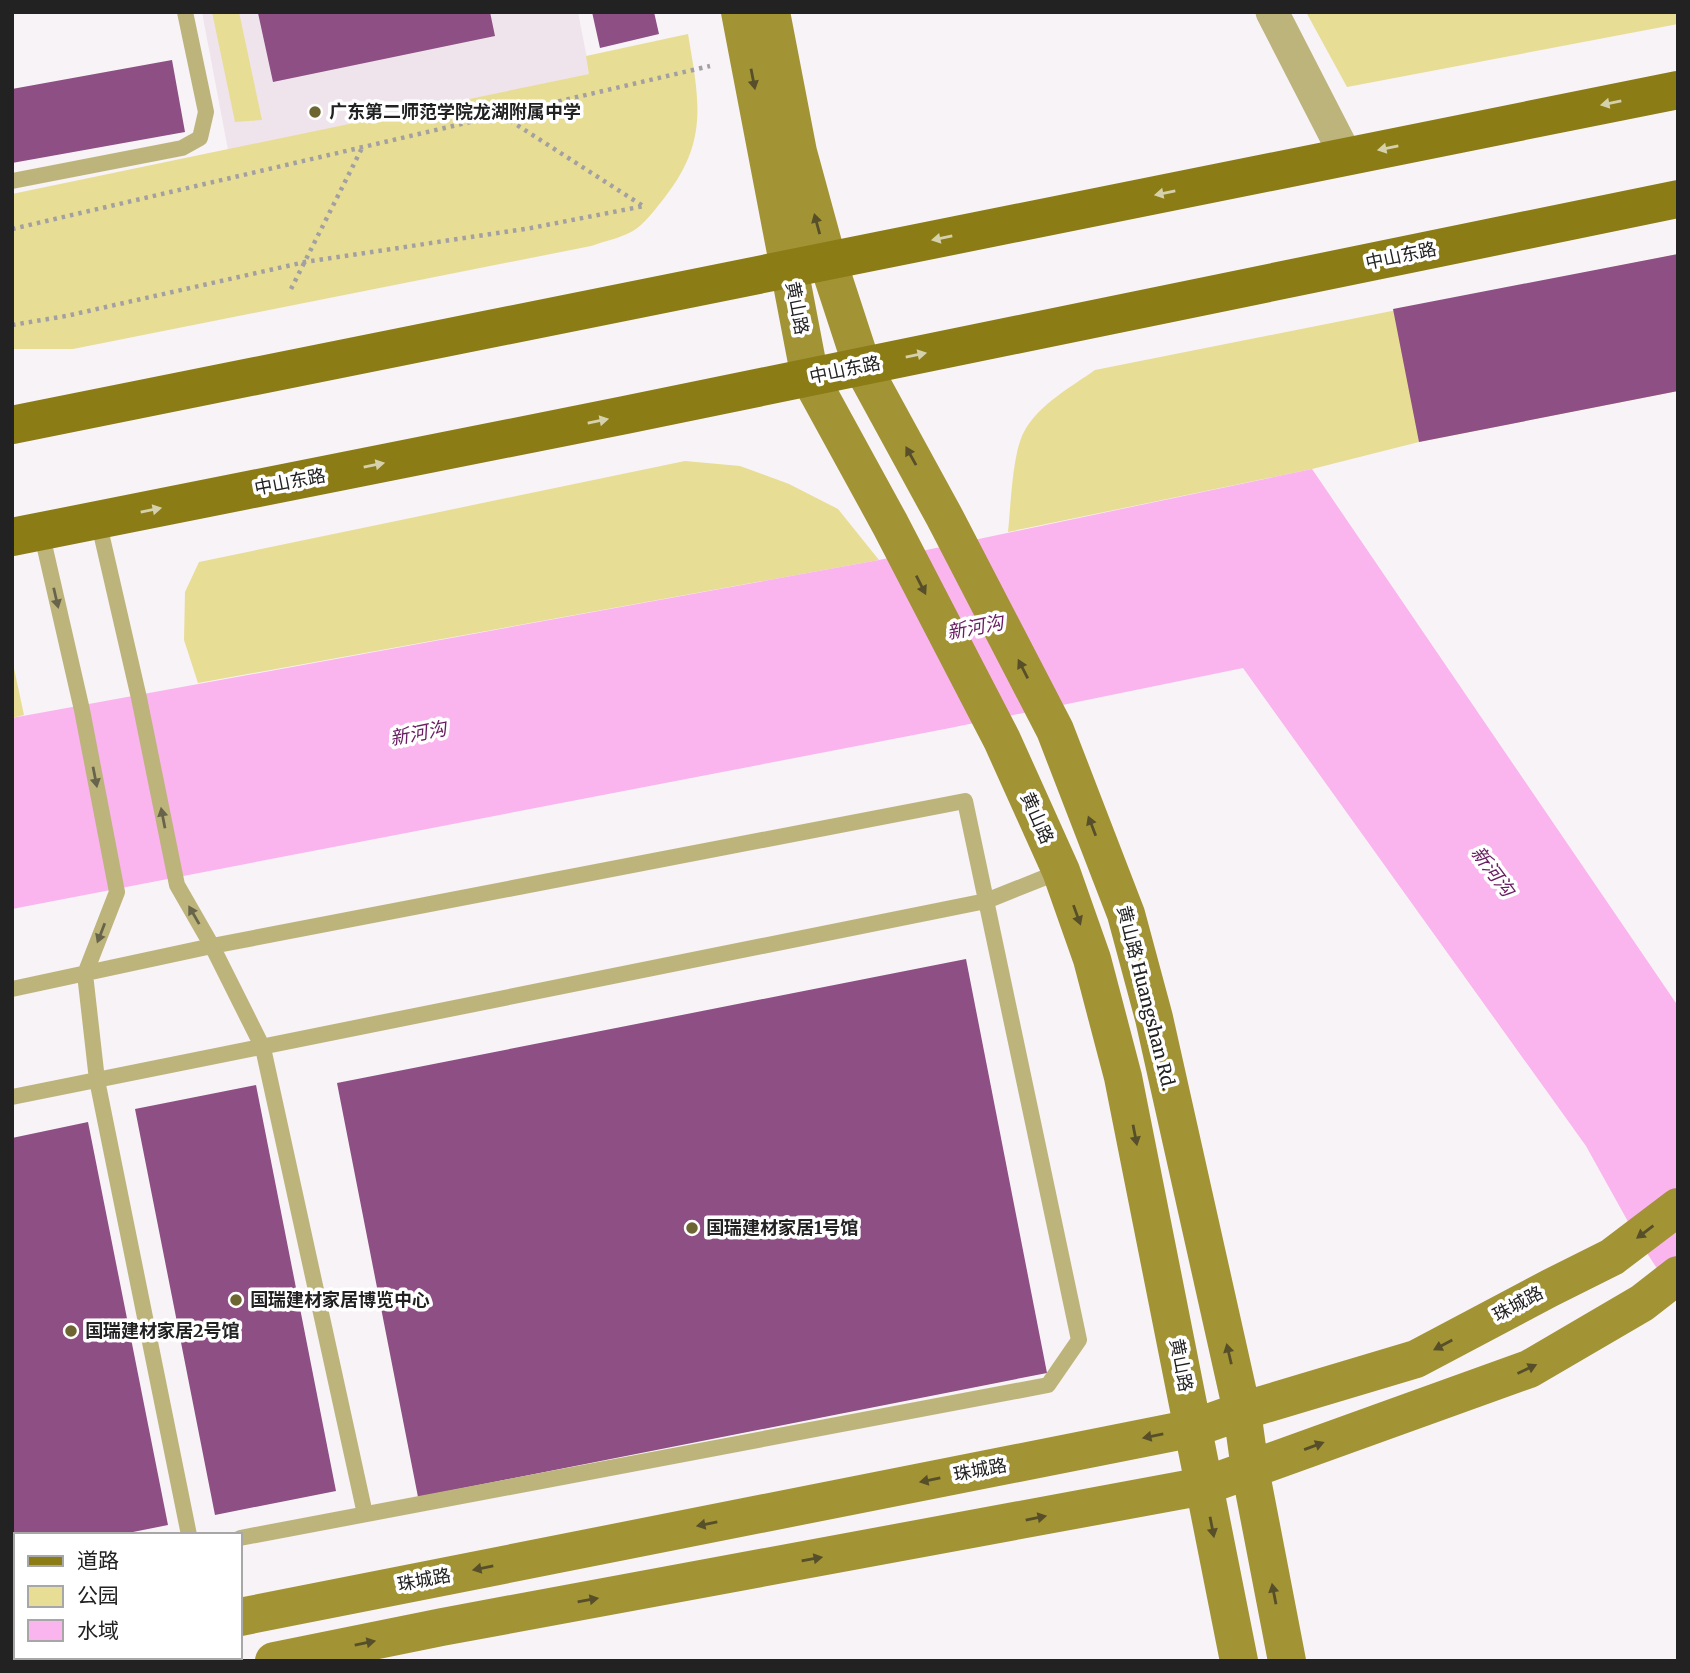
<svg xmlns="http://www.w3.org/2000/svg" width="1690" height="1673" viewBox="0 0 1690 1673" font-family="Merriweather,'Noto Sans SC',serif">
<rect width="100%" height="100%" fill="#f7f3f6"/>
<!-- built -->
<path fill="#efe4ec" d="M202,12h376l12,62 -362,76z"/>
<!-- green -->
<path fill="#e8dd95" d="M212,12h27l23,108 -27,2z
M1306,12h372v12l-331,63z
M688,34c11,66 21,107 -23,163 -8,10 -18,24 -29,32 -11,8 -31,12 -45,17l-518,103h-61v-155l577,-120 -3,-18z
M1678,254v137l-259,51 -107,27 -304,63c3,-27 4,-80 17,-102 15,-26 46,-43 70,-60z
M685,461l55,5 49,18 49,25 41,51 -681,123 -14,-43 1,-48 14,-30z
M12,659l12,56 -12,3z"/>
<!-- water -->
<path fill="#fab4ee" d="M1312,469l366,537v295l-42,-65 -50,-90 -343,-478 -293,60 -938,181v-191l867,-158z"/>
<!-- building -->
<path fill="#8d4f84" d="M490,12l5,24 -222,46 -15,-69z
M592,12h62l5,22 -59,14z
M172,60l13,72 -173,31v-74z
M1678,254v137l-259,51 -26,-133z
M966,959l81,414 -629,124 -81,-414z
M256,1085l80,406 -121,24 -80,-406z
M88,1122l80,403 -50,10h-102v20l-4,1v-418z"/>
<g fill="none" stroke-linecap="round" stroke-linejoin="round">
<!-- path -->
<path stroke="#a3a0a2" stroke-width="4.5" stroke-dasharray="3.5 5" stroke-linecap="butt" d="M503,116l140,90
M12,229l698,-163
M291,289l71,-141
M12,325l54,-9 239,-54 226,-34 113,-22"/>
<!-- lane -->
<path stroke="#bdb47b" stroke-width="16" d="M12,181l170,-33 18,-10 6,-26 -21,-100
M98,520l41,178 38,187 35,61 51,102 102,466
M41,531l41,179 35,182 -32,82 12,106 92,455
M12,989l200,-43 753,-145 114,539 -31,45 -808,153
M12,1097l974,-196 75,-30
M12,1576l4,-1"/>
<!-- street -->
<path stroke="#bdb47b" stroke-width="33" d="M1272,12l74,144"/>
<!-- secondary -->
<path stroke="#a29335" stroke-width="38" d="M740,12l70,366 80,146 112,216 59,131 31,88 31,118 116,584
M771,12l27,140 30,110 34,104 82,150 111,214 71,184 28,104 88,393 8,58 37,192
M240,1617l954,-189 48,-17 174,-52 134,-71 62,-31 66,-50
M17,1661l18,-4
M274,1661l168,-34 762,-141 325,-117 113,-66 36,-28"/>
<!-- primary -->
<path stroke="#8b7c15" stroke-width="38" d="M12,425l1666,-335
M12,537l613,-122 1053,-216"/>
</g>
<!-- one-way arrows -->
<defs><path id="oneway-solid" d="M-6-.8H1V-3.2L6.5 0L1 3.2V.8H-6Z" transform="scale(1.75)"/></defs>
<g fill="#564f2a">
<use href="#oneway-solid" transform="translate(753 79) rotate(79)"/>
<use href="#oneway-solid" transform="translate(817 224) rotate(-105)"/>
<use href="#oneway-solid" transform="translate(911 456) rotate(-119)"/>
<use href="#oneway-solid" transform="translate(921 585) rotate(63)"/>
<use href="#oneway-solid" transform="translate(1023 669) rotate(-117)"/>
<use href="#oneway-solid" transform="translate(1092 826) rotate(-111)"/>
<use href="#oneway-solid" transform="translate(1077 915) rotate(70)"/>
<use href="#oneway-solid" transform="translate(1135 1135) rotate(79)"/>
<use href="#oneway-solid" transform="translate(1645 1232) rotate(143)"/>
<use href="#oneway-solid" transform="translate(1443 1345) rotate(152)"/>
<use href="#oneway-solid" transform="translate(1229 1354) rotate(-103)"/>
<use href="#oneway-solid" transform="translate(1527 1369) rotate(-25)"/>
<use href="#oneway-solid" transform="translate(1153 1436) rotate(169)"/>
<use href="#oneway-solid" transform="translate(1314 1446) rotate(-20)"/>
<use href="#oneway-solid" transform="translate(930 1480) rotate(169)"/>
<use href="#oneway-solid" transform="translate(1036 1518) rotate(-11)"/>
<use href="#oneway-solid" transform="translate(707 1524) rotate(169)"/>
<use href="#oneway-solid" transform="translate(1212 1527) rotate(79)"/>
<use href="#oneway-solid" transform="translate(812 1559) rotate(-10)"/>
<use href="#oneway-solid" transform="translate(483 1568) rotate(169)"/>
<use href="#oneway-solid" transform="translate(1274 1594) rotate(-101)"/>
<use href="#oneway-solid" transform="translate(588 1600) rotate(-10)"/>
<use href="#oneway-solid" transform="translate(365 1643) rotate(-11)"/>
</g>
<g fill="#d6d1ad">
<use href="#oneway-solid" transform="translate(1611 103) rotate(169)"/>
<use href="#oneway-solid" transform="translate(1388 148) rotate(169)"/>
<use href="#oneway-solid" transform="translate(1165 193) rotate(169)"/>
<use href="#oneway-solid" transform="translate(942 238) rotate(168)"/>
<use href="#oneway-solid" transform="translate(916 355) rotate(-12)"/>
<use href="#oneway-solid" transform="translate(598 421) rotate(-11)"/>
<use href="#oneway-solid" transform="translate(374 465) rotate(-11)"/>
<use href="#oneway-solid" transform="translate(151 510) rotate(-11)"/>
</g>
<g fill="#68644b">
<use href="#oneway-solid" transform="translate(56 598) rotate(77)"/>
<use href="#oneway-solid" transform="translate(95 777) rotate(79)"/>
<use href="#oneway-solid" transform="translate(163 818) rotate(-101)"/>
<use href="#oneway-solid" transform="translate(194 915) rotate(-120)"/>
<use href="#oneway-solid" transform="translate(101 933) rotate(111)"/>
</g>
<!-- markers -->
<g fill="#6d6532" stroke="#fff" stroke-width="2.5">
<circle cx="315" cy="112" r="7"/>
<circle cx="692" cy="1228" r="7"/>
<circle cx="236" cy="1300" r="7"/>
<circle cx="71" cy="1331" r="7"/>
</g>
<g text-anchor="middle" stroke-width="7" stroke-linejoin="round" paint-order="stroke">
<!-- poi labels -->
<g font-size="18" font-weight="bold" fill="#232223" stroke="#fff" text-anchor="start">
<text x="329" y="118">广东第二师范学院龙湖附属中学</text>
<text x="706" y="1234">国瑞建材家居1号馆</text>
<text x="250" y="1306">国瑞建材家居博览中心</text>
<text x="85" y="1337">国瑞建材家居2号馆</text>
</g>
<!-- street labels -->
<g font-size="18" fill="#232223" stroke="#fff">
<text transform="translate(1401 256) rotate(-12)" y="6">中山东路</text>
<text transform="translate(797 308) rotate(79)" y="6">黄山路</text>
<text transform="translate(845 370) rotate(-12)" y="6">中山东路</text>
<text transform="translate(290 482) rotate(-11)" y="6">中山东路</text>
<text transform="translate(1037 818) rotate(66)" y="6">黄山路</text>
<text transform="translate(1146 998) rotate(76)" y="6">黄山路 Huangshan Rd.</text>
<text transform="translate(1518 1304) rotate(-28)" y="6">珠城路</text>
<text transform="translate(1181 1365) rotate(79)" y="6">黄山路</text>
<text transform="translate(980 1470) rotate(-11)" y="6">珠城路</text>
<text transform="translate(424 1580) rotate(-11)" y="6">珠城路</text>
</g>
<!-- water labels -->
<g font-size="19" font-style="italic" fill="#6a1c62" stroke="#fff">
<text transform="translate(975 627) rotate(-11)" y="7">新河沟</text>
<text transform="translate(418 733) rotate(-11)" y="7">新河沟</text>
<text transform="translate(1493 871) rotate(53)" y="7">新河沟</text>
</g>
</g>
<!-- border -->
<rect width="1690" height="1673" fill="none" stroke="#232223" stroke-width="28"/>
<!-- legend -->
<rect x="14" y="1533" width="228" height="126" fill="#ffffff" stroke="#a7a7a7" stroke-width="2"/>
<rect x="28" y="1556" width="35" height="10" fill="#8b7c15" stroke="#a7a7a7" stroke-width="2"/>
<text x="77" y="1568" font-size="21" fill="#232223">道路</text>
<rect x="28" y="1586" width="35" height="21" fill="#e8dd95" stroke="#a7a7a7" stroke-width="2"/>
<text x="77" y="1603" font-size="21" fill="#232223">公园</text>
<rect x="28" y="1620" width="35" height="21" fill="#fab4ee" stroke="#a7a7a7" stroke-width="2"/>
<text x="77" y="1638" font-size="21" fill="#232223">水域</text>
</svg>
